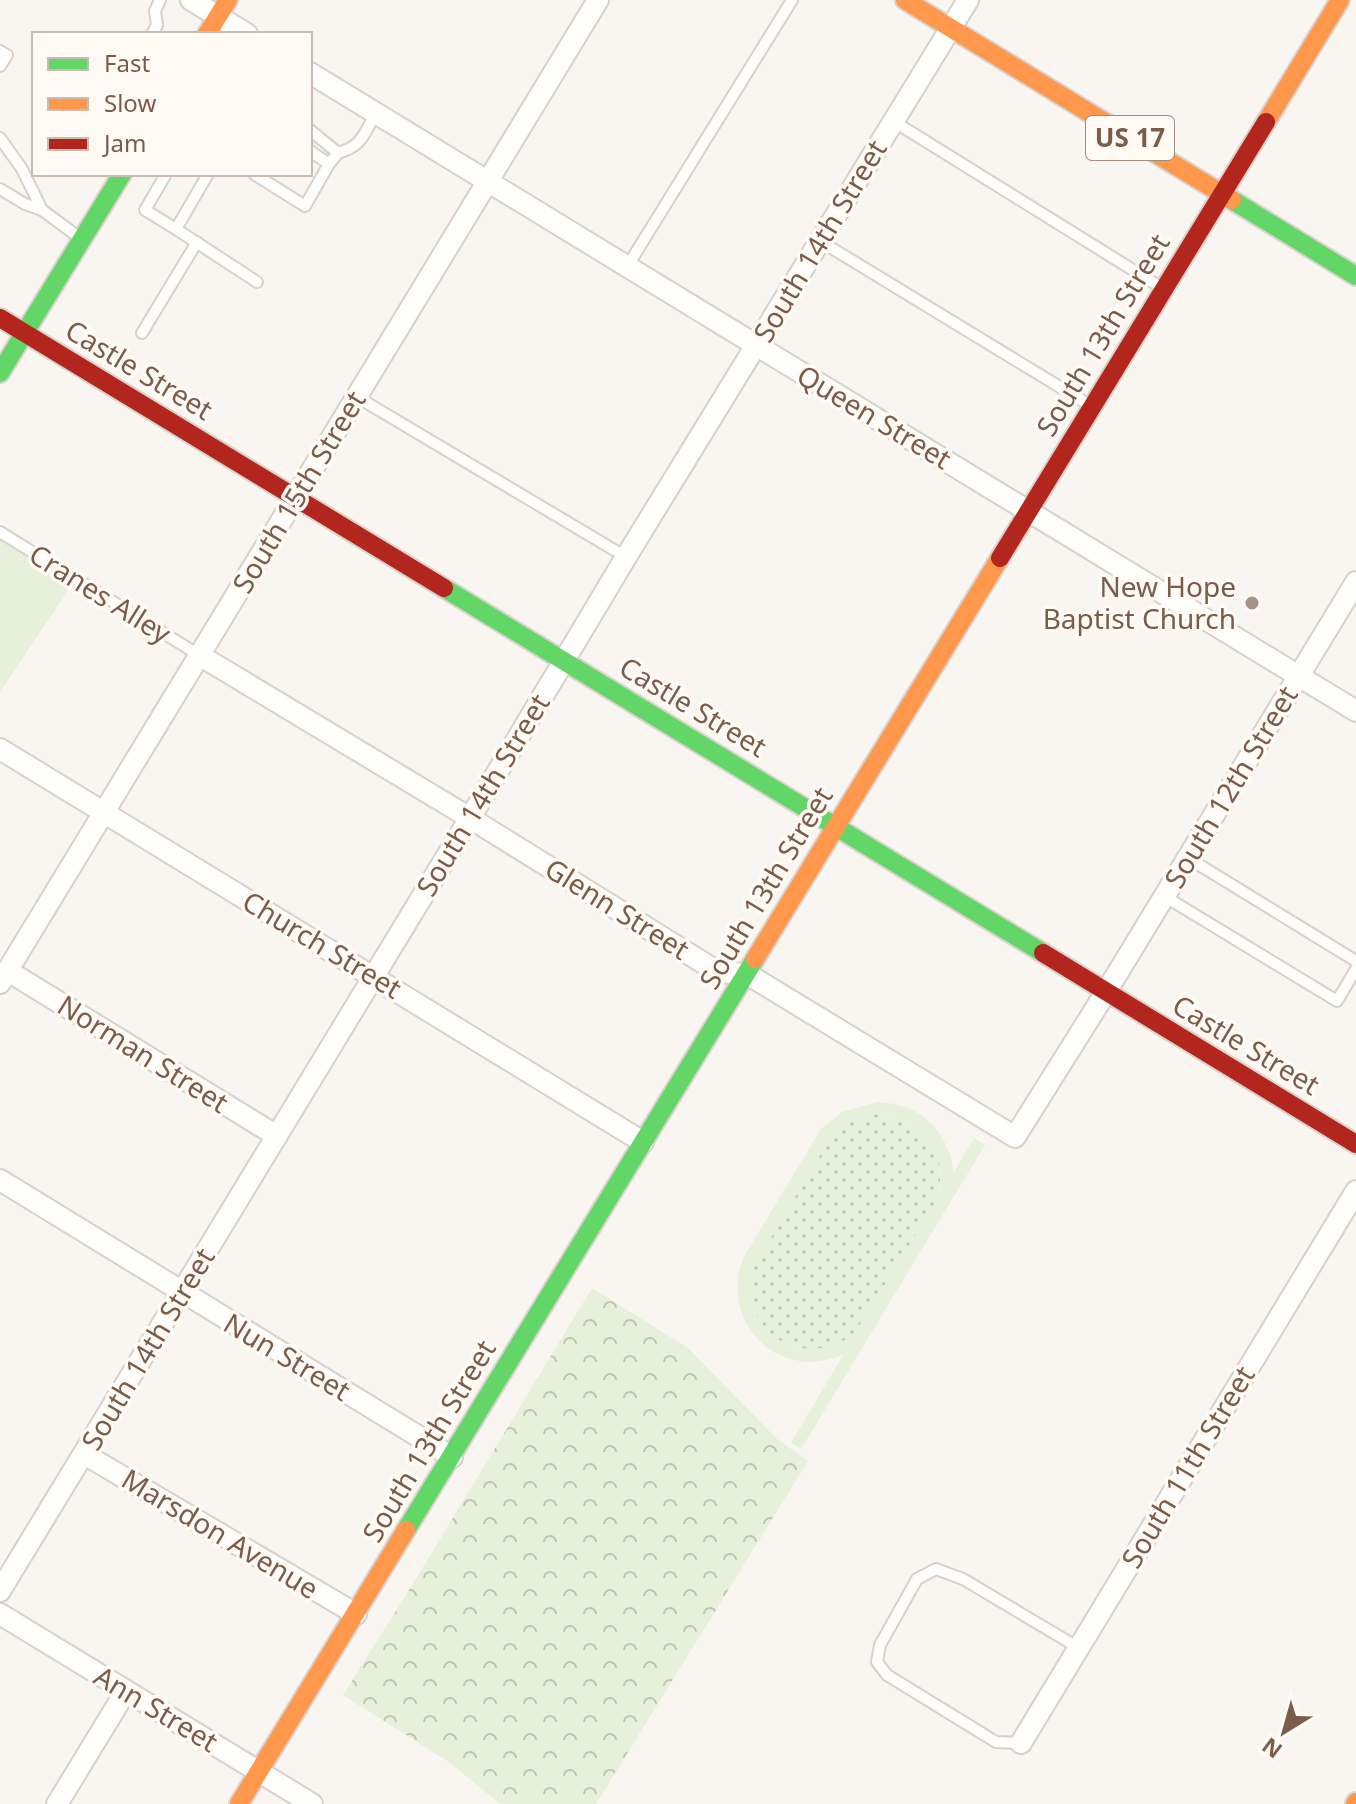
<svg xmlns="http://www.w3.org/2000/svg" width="1356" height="1804" viewBox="0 0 1356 1804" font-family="'Noto Sans',sans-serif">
<defs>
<pattern id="grass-dots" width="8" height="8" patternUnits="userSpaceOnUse" patternTransform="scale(2)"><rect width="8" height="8" fill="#e7f0db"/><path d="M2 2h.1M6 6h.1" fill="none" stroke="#c0c6b4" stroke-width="1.8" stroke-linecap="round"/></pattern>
<pattern id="park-crowns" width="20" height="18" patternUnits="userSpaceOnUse" patternTransform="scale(2)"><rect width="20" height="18" fill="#e7f0db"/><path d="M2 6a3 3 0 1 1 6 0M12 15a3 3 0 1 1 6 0" fill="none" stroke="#c0c6b4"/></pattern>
</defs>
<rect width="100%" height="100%" fill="#f9f5f0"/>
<!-- grass -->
<path fill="url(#grass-dots)" d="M877,1114c50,10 74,36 59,88l-82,132c-53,40 -121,-6 -99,-70l75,-126c13,-14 29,-22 47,-24z"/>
<!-- park -->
<path fill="url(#park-crowns)" d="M592,1288l96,60 89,91 31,22 -212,343h-96l-51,-42 -106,-67 71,-113z"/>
<!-- garden -->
<path fill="#e7f0db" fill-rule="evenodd" d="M0,540l71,46 -71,106z
M877,1102c44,2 70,27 77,70l20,-34 11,7 -184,304 -10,-6 52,-88c-13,5 -28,8 -43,6 -49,-6 -77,-63 -55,-106l76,-126 21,-17zM877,1114c49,8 75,38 59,88l-82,132c-53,40 -120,-5 -99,-69l75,-127c13,-14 29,-21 47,-24z"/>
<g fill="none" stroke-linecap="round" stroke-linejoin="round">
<defs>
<path id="lane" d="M152,34l5,-9 -2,-14 5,-11
M0,51l7,4 -7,11
M893,121l269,167
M310,130l28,23c25,-7 26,-20 38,-40
M0,138l22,31 20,41 38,28
M310,151l19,13
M166,174l-21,36 31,19
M208,174l-32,55 81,53
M254,174l51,32 24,-42 9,-11
M0,189l25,15 17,6
M820,241l271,165
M627,267l165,-267
M142,333l55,-91
M357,397l269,160
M0,532l199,123
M1188,858l168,103
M1164,896l173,105 19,-32
M1021,1743l-25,-1 -109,-67 -10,-13 3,-17 37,-66 19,-10 27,10 116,69"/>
<path id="street" d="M191,0l56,34
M310,73l1046,638
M199,655l271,163 248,154 29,2 268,163 91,-145 250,-410
M0,749l643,393
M8,971l269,165
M0,983l598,-983
M0,1180l452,277
M84,1454l272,160
M0,1591l470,-773 156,-261 342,-557
M0,1614l312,190
M1021,1743l335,-552
M57,1804l69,-113"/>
<path id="fast" d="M1232,200l124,76
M0,373l122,-199
M444,588l599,365
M406,1530l349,-571"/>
<path id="slow" d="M905,0l327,200
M207,34l21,-34
M1266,122l74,-122
M755,959l245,-401
M239,1804l167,-274
M1355,1804l1,-2"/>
<path id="jam" d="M0,318l444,270
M1000,558l266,-436
M1043,953l313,191"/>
</defs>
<!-- lane casing -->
<use href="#lane" stroke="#d7d1cb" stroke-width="14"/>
<!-- street casing -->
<use href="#street" stroke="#d7d1cb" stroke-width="24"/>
<!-- fast casing -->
<use href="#fast" stroke="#d9d2cb" stroke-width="22"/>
<!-- slow casing -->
<use href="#slow" stroke="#d9d2cb" stroke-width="22"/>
<!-- jam casing -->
<use href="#jam" stroke="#d9d2cb" stroke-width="22"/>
<!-- lane -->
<use href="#lane" stroke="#fefefd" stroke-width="10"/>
<!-- street -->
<use href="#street" stroke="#fefefd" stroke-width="20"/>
<!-- fast -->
<use href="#fast" stroke="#63d668" stroke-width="18"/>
<!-- slow -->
<use href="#slow" stroke="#ff974d" stroke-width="18"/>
<!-- jam -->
<use href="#jam" stroke="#b3261e" stroke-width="18"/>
</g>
<!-- markers -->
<circle fill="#a69286" stroke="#fffaf3" stroke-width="3" cx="1252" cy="603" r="8"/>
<g text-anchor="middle" stroke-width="7" stroke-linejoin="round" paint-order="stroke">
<!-- shield labels -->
<rect fill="#fffaf3" stroke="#a28b7f" stroke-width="2" x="1086" y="116" width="88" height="44" rx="6"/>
<g font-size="26" font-weight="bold" fill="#7a5c4d">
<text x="1130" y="147">US 17</text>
</g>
<!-- street labels -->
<g font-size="28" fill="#7a5c4d" stroke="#fffaf3">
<text transform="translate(820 241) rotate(-59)" y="10">South 14th Street</text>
<text transform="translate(1103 335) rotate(-59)" y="10">South 13th Street</text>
<text transform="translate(139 370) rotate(31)" y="10">Castle Street</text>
<text transform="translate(874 417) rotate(31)" y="10">Queen Street</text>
<text transform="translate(299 492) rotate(-59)" y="10">South 15th Street</text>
<text transform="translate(100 594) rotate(32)" y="10">Cranes Alley</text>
<text transform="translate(693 707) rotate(31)" y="10">Castle Street</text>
<text transform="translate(1231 787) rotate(-59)" y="10">South 12th Street</text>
<text transform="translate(483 795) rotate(-59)" y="10">South 14th Street</text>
<text transform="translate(766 888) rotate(-59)" y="10">South 13th Street</text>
<text transform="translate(617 909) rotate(32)" y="10">Glenn Street</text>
<text transform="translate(322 945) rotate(31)" y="10">Church Street</text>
<text transform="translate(1246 1045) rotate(31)" y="10">Castle Street</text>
<text transform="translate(143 1054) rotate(32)" y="10">Norman Street</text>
<text transform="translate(148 1349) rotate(-59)" y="10">South 14th Street</text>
<text transform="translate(287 1357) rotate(31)" y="10">Nun Street</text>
<text transform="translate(429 1441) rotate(-59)" y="10">South 13th Street</text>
<text transform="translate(1188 1467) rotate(-59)" y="10">South 11th Street</text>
<text transform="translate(220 1534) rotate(31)" y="10">Marsdon Avenue</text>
<text transform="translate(156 1709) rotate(31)" y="10">Ann Street</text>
</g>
<!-- poi labels -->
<g font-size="28" fill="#7a5c4d" stroke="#fffaf3" text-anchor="end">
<text x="1236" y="597">New Hope<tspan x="1236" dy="32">Baptist Church</tspan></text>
</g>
</g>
<!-- legend -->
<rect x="32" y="32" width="280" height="144" fill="#fffaf3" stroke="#cabbb1" stroke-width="2"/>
<rect x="48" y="58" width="40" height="12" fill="#63d668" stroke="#cabbb1" stroke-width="2"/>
<text x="104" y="72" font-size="24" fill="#7a5c4d">Fast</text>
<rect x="48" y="98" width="40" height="12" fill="#ff974d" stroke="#cabbb1" stroke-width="2"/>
<text x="104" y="112" font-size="24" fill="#7a5c4d">Slow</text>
<rect x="48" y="138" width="40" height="12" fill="#b3261e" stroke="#cabbb1" stroke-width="2"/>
<text x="104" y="152" font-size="24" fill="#7a5c4d">Jam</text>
<!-- north arrow -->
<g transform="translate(1284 1732) rotate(217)" stroke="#fffaf3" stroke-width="6" paint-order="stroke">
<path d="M0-6L14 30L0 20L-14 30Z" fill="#7a5c4d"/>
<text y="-12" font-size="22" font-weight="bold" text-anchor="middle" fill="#7a5c4d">N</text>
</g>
</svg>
